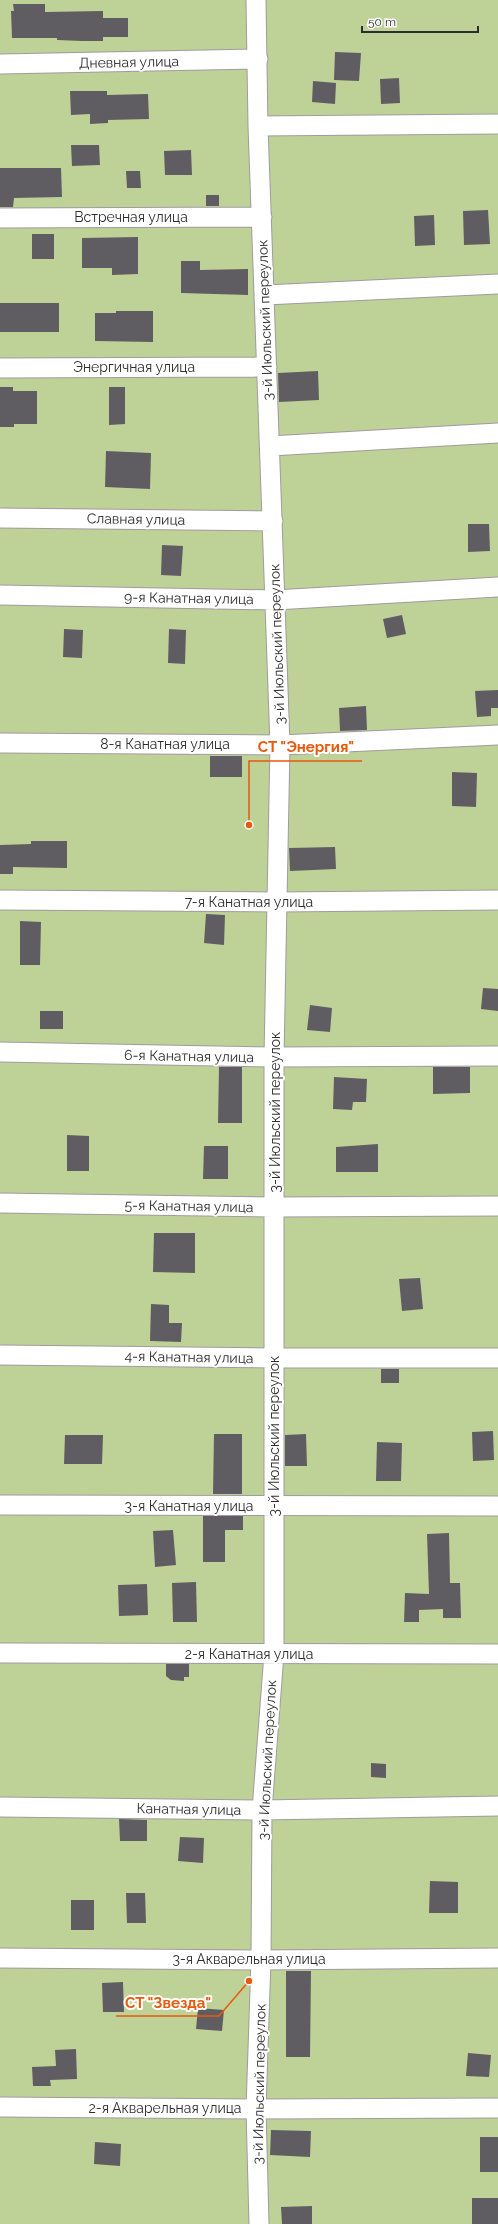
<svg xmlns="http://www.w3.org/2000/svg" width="498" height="2224" viewBox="0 0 498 2224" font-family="Raleway,sans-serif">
<rect width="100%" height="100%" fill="#f6f2f8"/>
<!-- green -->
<path fill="#bed297" d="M0,0h498v2224h-498z"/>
<!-- building -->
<path fill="#605d62" d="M13,4h32v8l58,-1v7h25v19h-25v4h-21l-25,-1v-2h-45l-1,-27h3z
M335,52l26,1 -2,28 -25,-1z
M399,78l1,25 -19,1 -1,-25z
M313,81l23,2 -1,21 -23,-2z
M70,91h37v4l41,-1 1,25 -41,1v3l-18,1v-10l-19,1z
M71,145h28l1,20 -28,1z
M191,150l1,25h-27l-1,-24z
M0,168h61l1,29 -48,1 -1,9h-13z
M126,171h14l1,17h-14z
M206,195h13v11h-13z
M488,210l2,34 -26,1 -1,-34z
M434,215l1,30 -20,1 -1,-30z
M32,234h22v25h-22z
M138,237v37l-26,1v-7h-30v-30z
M181,261h19v9l48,-1v26l-67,-2z
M0,303h59v29h-59z
M116,311h37v31l-58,-1v-28h21z
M318,371l1,29 -40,2 -1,-29z
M0,387h13v4h24v33h-23v3h-14z
M109,387h16v37l-16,1z
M106,451l45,2 -1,36 -45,-2z
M468,524h21l1,27 -22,1z
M162,545l21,1 -2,30 -20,-1z
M402,615l4,19 -19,4 -4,-19z
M64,629l19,1 -1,28 -19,-1z
M169,629l17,1 -1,34 -17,-1z
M498,690v18h-7v8l-14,1 -2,-26z
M366,706l1,24 -27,1 -1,-23z
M210,756h32v21h-32z
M452,772l25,1 -1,34 -24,-1z
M31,841h36v27l-54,-1v7h-13v-29l31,-1z
M335,847l1,22 -46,2 -1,-23z
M206,914l19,1 -1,30 -20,-2z
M20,921l21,1 -1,43h-20z
M483,988l15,1v22l-17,-2z
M310,1005l22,3 -2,24 -23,-2z
M40,1011h23v18h-23z
M219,1067h23v56h-24z
M433,1067h37v26l-37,1z
M334,1077l33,2 -1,23h-13l-1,8 -19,-1z
M67,1135l22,1v35h-22z
M378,1144v28h-42v-25z
M204,1146h24v33h-25z
M154,1233h41v40l-42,-1z
M420,1278l3,31 -21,2 -3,-32z
M151,1304l18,1v18h13l-1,19 -31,-1z
M381,1369h18v14h-18z
M493,1431l1,29 -21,1 -1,-29z
M214,1434h28v60h-29z
M306,1434l1,32h-22v-31z
M65,1435h38l-1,29h-38z
M377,1442l25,1 -1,38h-25z
M203,1516h40v14h-18v32h-22z
M173,1530l3,35 -21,2 -2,-36z
M449,1533l1,50h10l1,35h-18v-9l-24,1v12h-15l1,-29 24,1 -2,-60z
M196,1582l1,40h-24l-1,-39z
M147,1584l1,31 -29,1 -1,-31z
M166,1664h23v13h-5v4l-13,-1 -5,-4z
M371,1763l15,1v14l-15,-1z
M119,1819l28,1v21h-27z
M180,1837l24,1 -1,25 -25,-2z
M430,1881l28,1v31h-29z
M126,1893h19l1,30h-19z
M71,1900h23v30h-23z
M286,1971h25l-1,86h-24z
M123,1982l1,30h-21l-1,-29z
M198,2008l26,2 -2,21 -26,-2z
M76,2049l1,30 -27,1 1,6h-18l-1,-19 24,-1 -1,-16z
M468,2053l23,2 -2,22 -23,-1z
M271,2130l40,1 -1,26 -40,-2z
M480,2137h18v35h-18z
M95,2142l26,2 -1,22 -26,-2z
M472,2198h26v26h-26z
M312,2206v18h-30l-1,-17z"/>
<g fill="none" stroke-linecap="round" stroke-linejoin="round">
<defs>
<path id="minor" d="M256,0l2,126 22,619 -6,312v597l-12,156 -1,150 -5,149 3,115
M0,64l258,-5
M258,126l240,-2
M0,218l262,-1
M265,295l233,-11
M0,368l267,-1
M270,446l228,-13
M0,518l273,3
M0,595l275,5 223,-13
M0,743l280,2 218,-10
M0,900l277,2 221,-2
M0,1052l274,5 224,-1
M0,1203l274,4 224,-1
M0,1355l274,3h224
M0,1505l498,1
M0,1653l498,1
M0,1807l262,3 236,-4
M0,1958l261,2 237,-2
M0,2107l256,2 242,-1"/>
</defs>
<!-- minor casing -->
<use href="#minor" stroke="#9f9ba1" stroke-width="21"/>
<!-- minor -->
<use href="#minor" stroke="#fff" stroke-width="19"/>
</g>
<g text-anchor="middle" stroke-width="4" stroke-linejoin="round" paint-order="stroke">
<!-- street labels -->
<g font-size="14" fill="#2d2c2e" stroke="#fff">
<text transform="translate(129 62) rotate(-1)" y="5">Дневная улица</text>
<text x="131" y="222">Встречная улица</text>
<text transform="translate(265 320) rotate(-92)" y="5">3-й Июльский переулок</text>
<text x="134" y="372">Энергичная улица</text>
<text transform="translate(136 519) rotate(1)" y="5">Славная улица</text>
<text transform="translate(189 598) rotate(1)" y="5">9-я Канатная улица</text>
<text transform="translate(277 644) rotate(-92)" y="5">3-й Июльский переулок</text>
<text x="165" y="749">8-я Канатная улица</text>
<text x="249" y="907">7-я Канатная улица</text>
<text transform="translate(189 1056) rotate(1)" y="5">6-я Канатная улица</text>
<text transform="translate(275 1112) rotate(-90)" y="5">3-й Июльский переулок</text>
<text transform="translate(189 1206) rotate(1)" y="5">5-я Канатная улица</text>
<text transform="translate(189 1357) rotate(1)" y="5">4-я Канатная улица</text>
<text transform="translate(274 1436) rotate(-90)" y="5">3-й Июльский переулок</text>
<text x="189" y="1511">3-я Канатная улица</text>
<text x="249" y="1659">2-я Канатная улица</text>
<text transform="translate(267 1760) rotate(-87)" y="5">3-й Июльский переулок</text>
<text transform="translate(189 1809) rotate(1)" y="5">Канатная улица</text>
<text x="249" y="1964">3-я Акварельная улица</text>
<text transform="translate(259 2084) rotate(-89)" y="5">3-й Июльский переулок</text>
<text x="165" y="2113">2-я Акварельная улица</text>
</g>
</g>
<!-- callouts -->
<path fill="none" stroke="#e8590c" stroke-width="1.5" d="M249 825L249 761H362M249 1981L219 2016H116"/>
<g fill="#e8590c" stroke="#fff" stroke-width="1.5">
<circle cx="249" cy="825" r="4"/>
<circle cx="249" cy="1981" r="4"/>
</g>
<g font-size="15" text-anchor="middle" font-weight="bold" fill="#e8590c" stroke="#fff" stroke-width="4" stroke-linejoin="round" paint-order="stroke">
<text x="306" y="752">СТ "Энергия"</text>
<text x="168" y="2008">СТ "Звезда"</text>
</g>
<!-- scale -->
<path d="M362 26v6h116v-6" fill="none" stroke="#2d2c2e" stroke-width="2"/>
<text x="368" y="26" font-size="12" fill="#2d2c2e" stroke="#ffffff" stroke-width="3" paint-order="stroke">50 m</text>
</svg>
